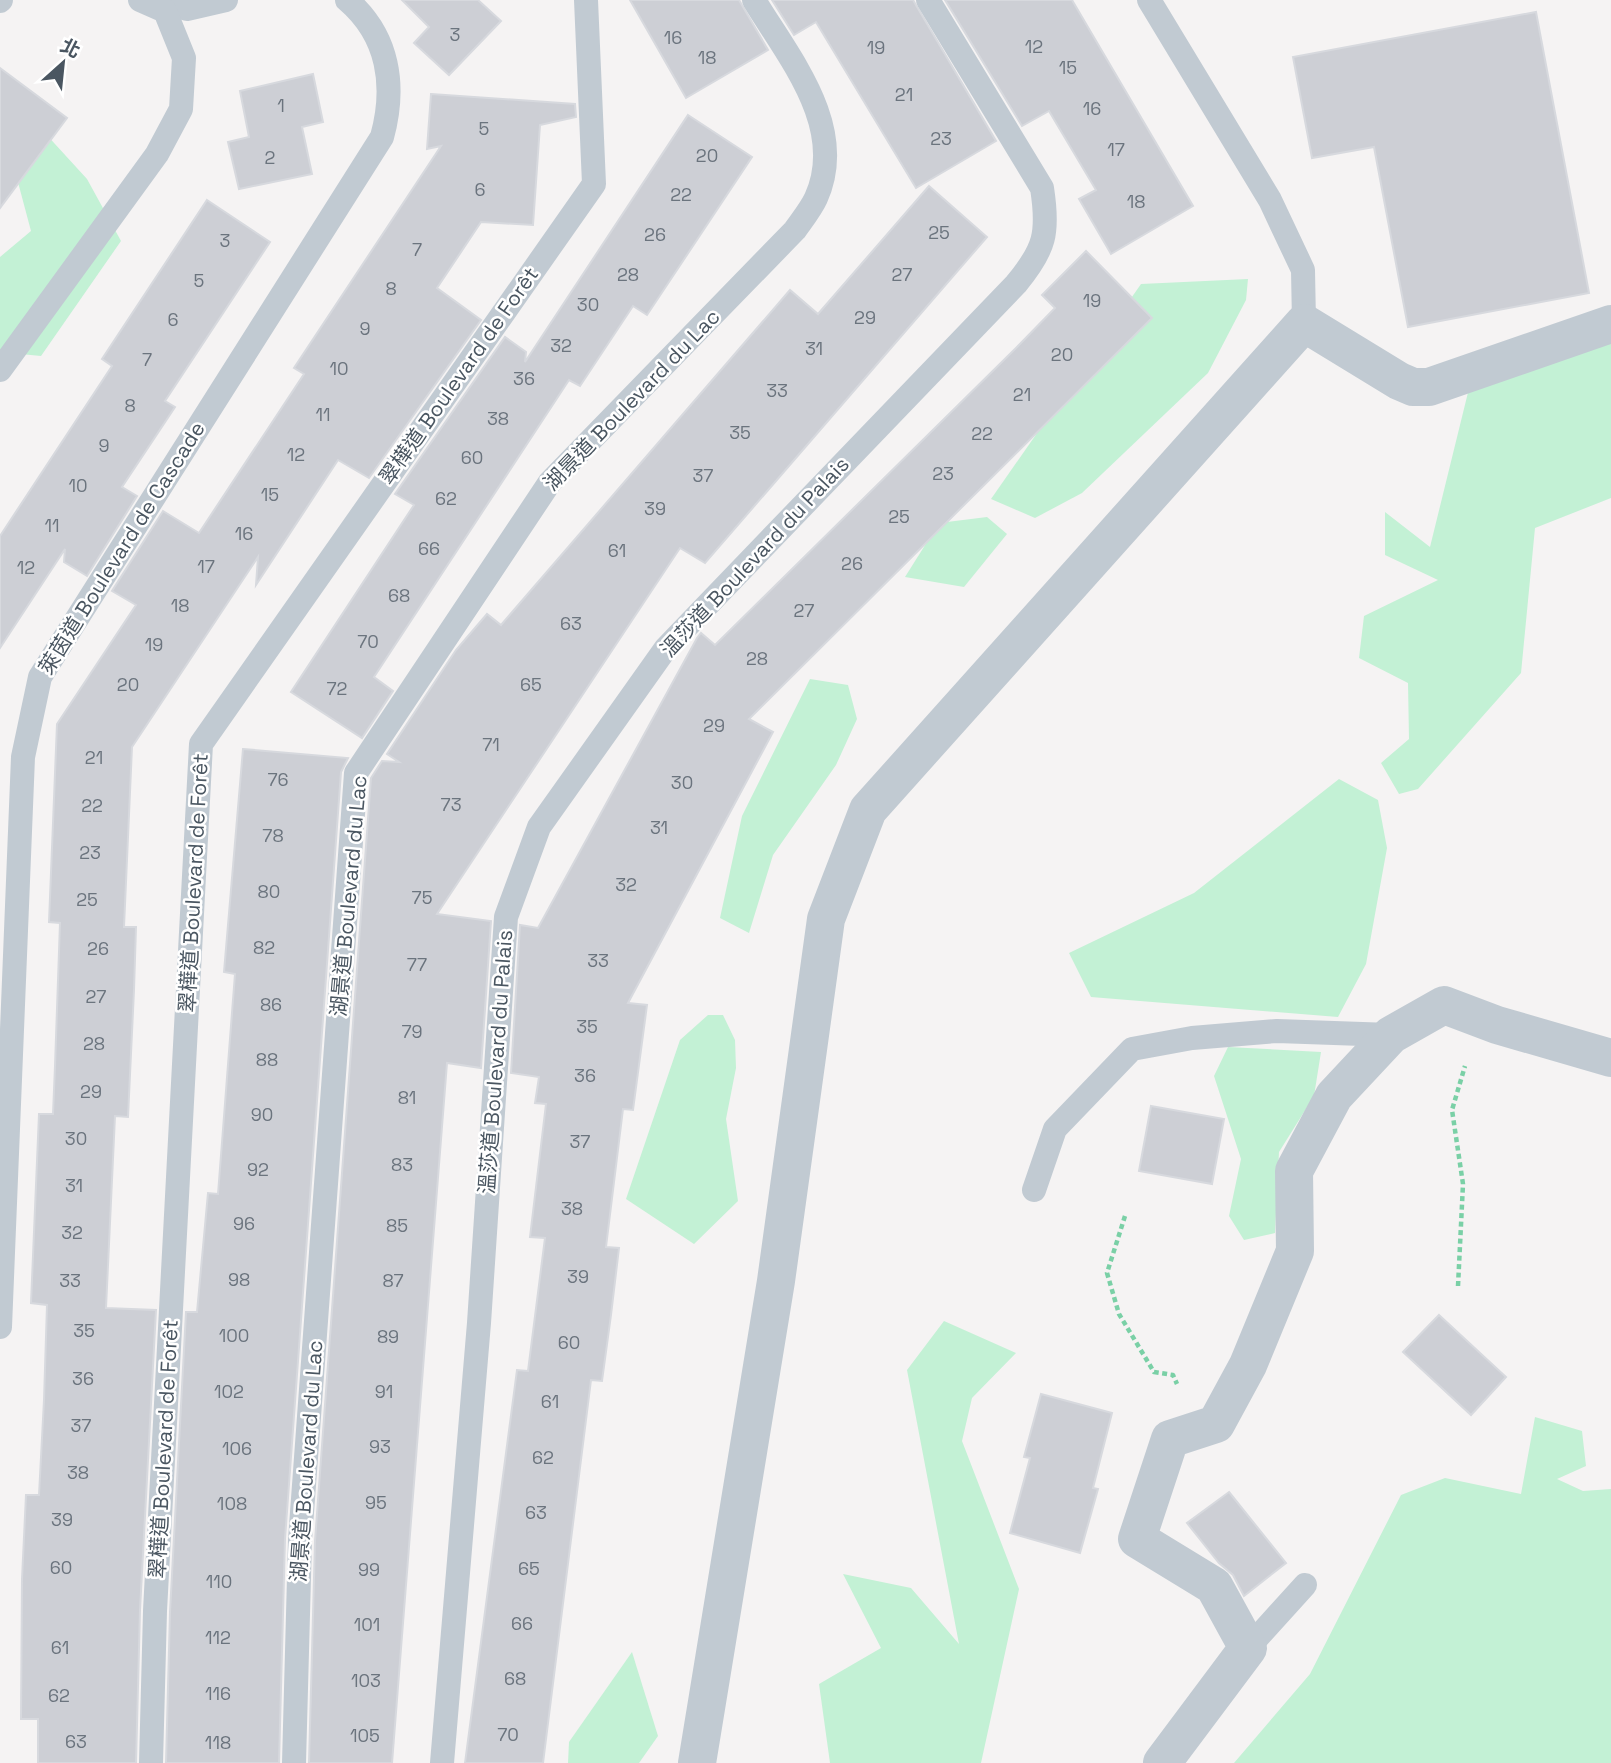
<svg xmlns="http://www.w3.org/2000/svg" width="1611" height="1763" font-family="'Space Grotesk','Noto Sans TC',sans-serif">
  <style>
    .green { fill: #c3f1d5 }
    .building { fill: #cdcfd5; stroke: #d7d9de; stroke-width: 2 }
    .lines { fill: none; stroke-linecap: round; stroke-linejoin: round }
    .path { stroke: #7ad0a6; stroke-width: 4.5; stroke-dasharray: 5 3.5; stroke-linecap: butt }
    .service { stroke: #c1cad2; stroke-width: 24 }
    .minor { stroke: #c1cad2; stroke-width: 38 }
    .labels { text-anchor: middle; stroke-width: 5; stroke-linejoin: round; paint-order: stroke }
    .number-label { font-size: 18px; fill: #6b747e }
    .street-label { font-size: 21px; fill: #4a5661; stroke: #fff }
  </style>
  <rect width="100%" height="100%" fill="#f5f3f3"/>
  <g class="green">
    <polygon points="44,132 87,179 121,241 41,356 0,352 0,257 31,231 15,171"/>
    <polygon points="1248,279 1246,300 1208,373 1082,493 1035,518 991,499 1141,284"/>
    <polygon points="1611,328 1611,498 1535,528 1521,673 1418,789 1399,794 1381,763 1409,739 1408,683 1359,658 1364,616 1438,580 1385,555 1385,512 1430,547 1475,364"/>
    <polygon points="987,517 1007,534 964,587 905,577 939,523"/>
    <polygon points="810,679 848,685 857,719 836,765 773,855 749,933 720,918 742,816"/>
    <polygon points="1339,779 1378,800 1387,848 1366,964 1338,1017 1091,997 1069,953 1194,893"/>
    <polygon points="708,1015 723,1015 735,1040 736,1068 726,1119 738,1201 694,1244 626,1199 680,1040"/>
    <polygon points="1228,1047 1321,1052 1314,1096 1279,1152 1275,1233 1244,1240 1229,1216 1241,1159 1214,1076"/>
    <polygon points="944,1321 1016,1353 972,1398 962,1441 1019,1589 981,1763 830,1763 819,1684 881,1648 843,1574 911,1588 959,1644 907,1370"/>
    <polygon points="1535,1417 1582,1431 1586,1466 1557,1479 1583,1491 1611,1489 1611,1763 1234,1763 1310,1674 1401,1495 1445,1478 1521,1494"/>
    <polygon points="632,1652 658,1736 639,1763 568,1763 569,1742"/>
  </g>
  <g class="building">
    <polygon points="402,0 478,0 501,21 449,75 414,43 429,27"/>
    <polygon points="630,0 739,0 768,50 686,98"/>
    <polygon points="772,0 913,0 996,141 916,188 816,22 794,35"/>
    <polygon points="945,0 1072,0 1193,206 1111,254 1079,199 1096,190 1049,111 1022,126"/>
    <polygon points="1536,12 1589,293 1408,327 1374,147 1312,158 1293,57"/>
    <polygon points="0,68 67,118 0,208"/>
    <polygon points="313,74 323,122 302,127 312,174 239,189 228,142 249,137 240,91"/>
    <polygon points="431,94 575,104 576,117 540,125 533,225 481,222 437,288 481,320 369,478 338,460 256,585 258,557 132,747 124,927 136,927 134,990 128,1117 115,1116 106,1308 156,1310 140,1610 136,1763 38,1763 38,1719 21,1719 22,1579 26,1495 39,1495 44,1400 47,1305 31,1303 39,1114 53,1114 55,1066 60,923 49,922 57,724 136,605 112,591 163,511 199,533 304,374 294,368 441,146 427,149"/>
    <polygon points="688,115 752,157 647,315 633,306 580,386 569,380 374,677 393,691 362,738 291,692 414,505 395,494 505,337 526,352 525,362"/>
    <polygon points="929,186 987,237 705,563 680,548 437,914 491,921 481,1068 447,1063 392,1763 309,1763 315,1541 371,778 382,761 399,762 387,754 456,650 487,614 501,625 790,290 818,314"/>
    <polygon points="207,200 270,242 165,401 175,407 122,487 137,496 87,576 64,562 65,549 0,648 0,536 112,366 102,359"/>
    <polygon points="1086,251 1152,318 749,719 773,732 628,1003 647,1005 633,1110 623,1109 606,1247 619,1248 611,1315 602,1381 591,1380 543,1763 465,1763 517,1370 528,1371 545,1238 530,1237 546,1104 535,1103 539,1077 511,1073 520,925 538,928 697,638 701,633 715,645 1016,348 1055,308 1042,295"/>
    <polygon points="243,749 348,758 341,772 285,1539 279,1763 166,1763 170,1612 186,1312 197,1312 208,1193 218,1194 235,974 224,972"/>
    <polygon points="1151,1106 1224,1119 1212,1184 1139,1171"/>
    <polygon points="1439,1315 1506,1377 1471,1415 1403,1352"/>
    <polygon points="1041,1394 1112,1413 1093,1488 1098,1489 1080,1553 1010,1533 1030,1458 1024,1457"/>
    <polygon points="1229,1492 1286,1563 1244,1596 1233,1575 1219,1563 1187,1523"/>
  </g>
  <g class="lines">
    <g class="path">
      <polyline points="1125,1216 1107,1273 1119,1314 1154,1372 1173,1375 1177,1384"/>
      <polyline points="1458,1286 1463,1184 1452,1110 1465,1066"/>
    </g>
    <g class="service">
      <polyline points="154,0 187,9 226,0"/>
      <polyline points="1149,0 1270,200 1303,270 1304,323"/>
      <polyline points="0,1 1,0"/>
      <polyline points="0,370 157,154 181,109 184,58 165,11 140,0"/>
      <polyline points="1034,1190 1055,1129 1132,1049 1192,1038 1277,1031 1391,1035"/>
      <path d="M0,1327L23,757L40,677L382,137C396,86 389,36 347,0"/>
      <polyline points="1248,1648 1305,1585"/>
      <polyline points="151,1763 155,1611 201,744 594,184 586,0"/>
      <path d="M294,1763L300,1540L356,773L550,482L795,230C802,220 811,209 816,198C848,127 789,58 754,0"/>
      <path d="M442,1763L479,1323L506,917L539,827L666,648L1016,284C1045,249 1049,233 1042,188L928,0"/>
    </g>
    <g class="minor">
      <polyline points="697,1763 776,1281 826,919 868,810 1304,323 1399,381 1413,387 1429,387 1611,324"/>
      <polyline points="1162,1763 1248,1648 1214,1586 1137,1539 1170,1439 1216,1424 1248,1365 1295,1251 1294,1171 1334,1096 1391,1035 1444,1005 1497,1025 1611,1058"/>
    </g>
  </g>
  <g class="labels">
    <g class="number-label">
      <text x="455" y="41">3</text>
      <text x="673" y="44">16</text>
      <text x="1034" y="53">12</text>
      <text x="876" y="54">19</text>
      <text x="707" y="64">18</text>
      <text x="1068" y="74">15</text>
      <text x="904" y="101">21</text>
      <text x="281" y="112">1</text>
      <text x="1092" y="115">16</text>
      <text x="484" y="135">5</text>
      <text x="941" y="145">23</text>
      <text x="1116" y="156">17</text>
      <text x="707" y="162">20</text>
      <text x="270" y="164">2</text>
      <text x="480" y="196">6</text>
      <text x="681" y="201">22</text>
      <text x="1136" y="208">18</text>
      <text x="939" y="239">25</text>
      <text x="655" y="241">26</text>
      <text x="225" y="247">3</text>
      <text x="417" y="256">7</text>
      <text x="628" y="281">28</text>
      <text x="902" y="281">27</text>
      <text x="199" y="287">5</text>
      <text x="391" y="295">8</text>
      <text x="1092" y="307">19</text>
      <text x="588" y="311">30</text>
      <text x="865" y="324">29</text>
      <text x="173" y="326">6</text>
      <text x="365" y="335">9</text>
      <text x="561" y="352">32</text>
      <text x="814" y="355">31</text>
      <text x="1062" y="361">20</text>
      <text x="147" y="366">7</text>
      <text x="339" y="375">10</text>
      <text x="524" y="385">36</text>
      <text x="777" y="397">33</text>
      <text x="1022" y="401">21</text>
      <text x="130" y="412">8</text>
      <text x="323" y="421">11</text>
      <text x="498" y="425">38</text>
      <text x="740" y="439">35</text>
      <text x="982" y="440">22</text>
      <text x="104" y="452">9</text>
      <text x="296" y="461">12</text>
      <text x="472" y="464">60</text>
      <text x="943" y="480">23</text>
      <text x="703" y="482">37</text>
      <text x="78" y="492">10</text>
      <text x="270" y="501">15</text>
      <text x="446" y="505">62</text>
      <text x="655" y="515">39</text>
      <text x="899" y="523">25</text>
      <text x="52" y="532">11</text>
      <text x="244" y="540">16</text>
      <text x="429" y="555">66</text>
      <text x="617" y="557">61</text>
      <text x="852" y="570">26</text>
      <text x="206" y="573">17</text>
      <text x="26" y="574">12</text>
      <text x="399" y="602">68</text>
      <text x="180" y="612">18</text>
      <text x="804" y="617">27</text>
      <text x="571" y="630">63</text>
      <text x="368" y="648">70</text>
      <text x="154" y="651">19</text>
      <text x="757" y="665">28</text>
      <text x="128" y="691">20</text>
      <text x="531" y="691">65</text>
      <text x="337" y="695">72</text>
      <text x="714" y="732">29</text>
      <text x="491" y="751">71</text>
      <text x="94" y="764">21</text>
      <text x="278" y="786">76</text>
      <text x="682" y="789">30</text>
      <text x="451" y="811">73</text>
      <text x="92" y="812">22</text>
      <text x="659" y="834">31</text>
      <text x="273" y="842">78</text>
      <text x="90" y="859">23</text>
      <text x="626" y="891">32</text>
      <text x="269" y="898">80</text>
      <text x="422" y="904">75</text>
      <text x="87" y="906">25</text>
      <text x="264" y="954">82</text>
      <text x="98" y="955">26</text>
      <text x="598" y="967">33</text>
      <text x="417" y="971">77</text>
      <text x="96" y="1003">27</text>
      <text x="271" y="1011">86</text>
      <text x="587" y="1033">35</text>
      <text x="412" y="1038">79</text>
      <text x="94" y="1050">28</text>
      <text x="267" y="1066">88</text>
      <text x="585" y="1082">36</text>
      <text x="91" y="1098">29</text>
      <text x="407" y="1104">81</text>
      <text x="262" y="1121">90</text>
      <text x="76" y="1145">30</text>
      <text x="580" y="1148">37</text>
      <text x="402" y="1171">83</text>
      <text x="258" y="1176">92</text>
      <text x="74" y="1192">31</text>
      <text x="572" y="1215">38</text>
      <text x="244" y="1230">96</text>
      <text x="397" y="1232">85</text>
      <text x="72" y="1239">32</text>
      <text x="578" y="1283">39</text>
      <text x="239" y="1286">98</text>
      <text x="70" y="1287">33</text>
      <text x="393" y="1287">87</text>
      <text x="84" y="1337">35</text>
      <text x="234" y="1342">100</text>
      <text x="388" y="1343">89</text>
      <text x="569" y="1349">60</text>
      <text x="83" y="1385">36</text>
      <text x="229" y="1398">102</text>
      <text x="384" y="1398">91</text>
      <text x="550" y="1408">61</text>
      <text x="81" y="1432">37</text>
      <text x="380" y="1453">93</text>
      <text x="237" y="1455">106</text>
      <text x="543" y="1464">62</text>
      <text x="78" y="1479">38</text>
      <text x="376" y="1509">95</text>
      <text x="232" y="1510">108</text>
      <text x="536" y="1519">63</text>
      <text x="62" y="1526">39</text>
      <text x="61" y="1574">60</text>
      <text x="529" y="1575">65</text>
      <text x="369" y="1576">99</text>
      <text x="219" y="1588">110</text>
      <text x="522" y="1630">66</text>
      <text x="367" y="1631">101</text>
      <text x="218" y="1644">112</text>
      <text x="60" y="1654">61</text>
      <text x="515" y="1685">68</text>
      <text x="366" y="1687">103</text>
      <text x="218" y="1700">116</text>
      <text x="59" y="1702">62</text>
      <text x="508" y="1741">70</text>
      <text x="365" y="1742">105</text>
      <text x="76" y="1748">63</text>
      <text x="218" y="1749">118</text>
    </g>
    <g class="street-label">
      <text transform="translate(459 376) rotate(-55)" y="7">翠樺道 Boulevard de Forêt</text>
      <text transform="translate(632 400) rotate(-46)" y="7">湖景道 Boulevard du Lac</text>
      <text transform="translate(122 548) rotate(-58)" y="7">萊茵道 Boulevard de Cascade</text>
      <text transform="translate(755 557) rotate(-47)" y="7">溫莎道 Boulevard du Palais</text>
      <text transform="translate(194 883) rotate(-87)" y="7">翠樺道 Boulevard de Forêt</text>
      <text transform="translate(349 896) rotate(-85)" y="7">湖景道 Boulevard du Lac</text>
      <text transform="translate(496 1062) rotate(-86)" y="7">溫莎道 Boulevard du Palais</text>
      <text transform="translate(164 1449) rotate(-87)" y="7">翠樺道 Boulevard de Forêt</text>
      <text transform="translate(307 1461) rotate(-86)" y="7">湖景道 Boulevard du Lac</text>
    </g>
  </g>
  <g transform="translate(63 63) rotate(27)" stroke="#ffffff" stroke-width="5" paint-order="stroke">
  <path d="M0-5L12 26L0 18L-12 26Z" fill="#4a5661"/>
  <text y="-10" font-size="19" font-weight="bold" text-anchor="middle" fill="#4a5661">北</text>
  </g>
</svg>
